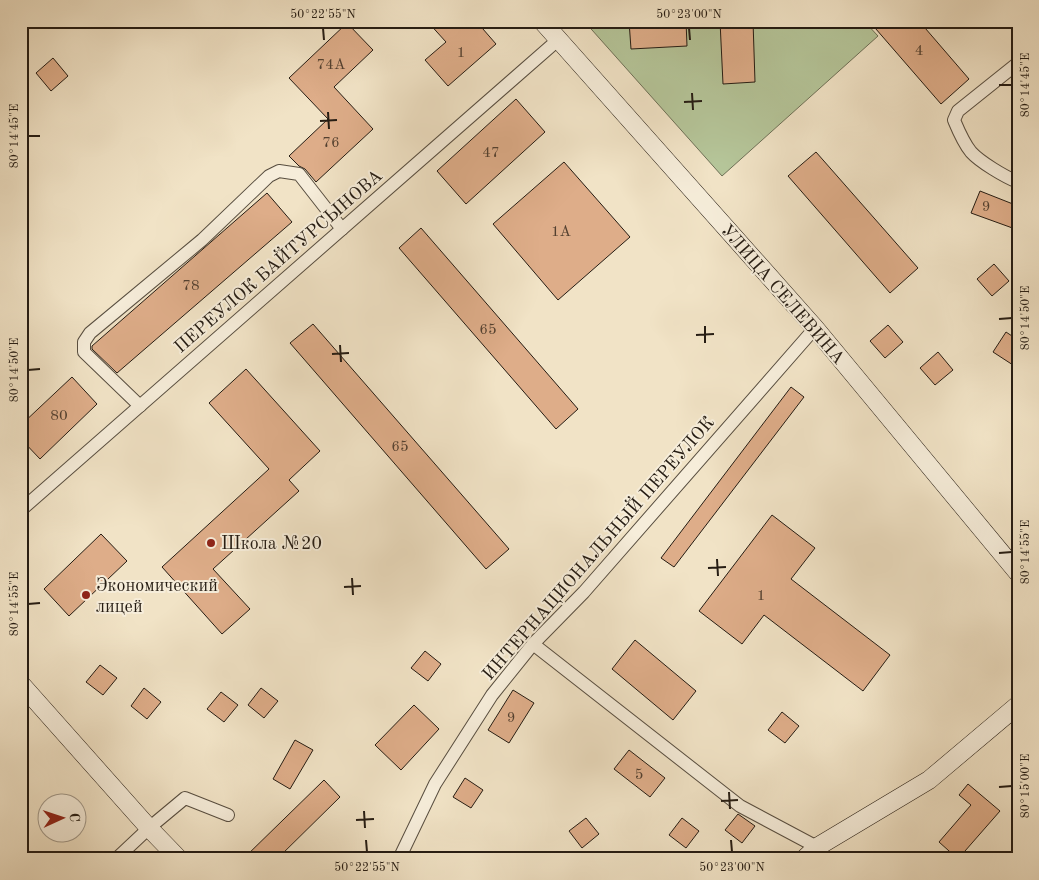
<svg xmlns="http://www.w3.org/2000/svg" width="1039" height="880" font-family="'Old Standard TT',serif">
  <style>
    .green { fill: #b5c599; stroke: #6d7056 }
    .building { fill: #dead89; stroke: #251c13 }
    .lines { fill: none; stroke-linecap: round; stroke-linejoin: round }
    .street-casing { stroke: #584e40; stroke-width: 14 }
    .secondary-casing { stroke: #251c13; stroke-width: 19 }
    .street { stroke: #f6edda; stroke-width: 12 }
    .secondary { stroke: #f6edda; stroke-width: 18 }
    .ticks { fill: none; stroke: #251c13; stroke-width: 2 }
    .poi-dot { fill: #8f2418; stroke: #f6edda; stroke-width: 2 }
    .labels { text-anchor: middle; stroke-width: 4; stroke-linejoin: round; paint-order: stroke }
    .number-label { font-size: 15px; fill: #534030 }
    .street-label { font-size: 18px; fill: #251c13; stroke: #f6edda }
    .poi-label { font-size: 18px; fill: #251c13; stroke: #f6edda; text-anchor: start }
    .neatline { fill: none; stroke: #251c13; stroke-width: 2 }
    .ticks-label { font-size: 12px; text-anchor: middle; fill: #251c13 }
  </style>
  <rect width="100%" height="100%" fill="#f1e3c6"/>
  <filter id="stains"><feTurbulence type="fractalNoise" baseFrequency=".004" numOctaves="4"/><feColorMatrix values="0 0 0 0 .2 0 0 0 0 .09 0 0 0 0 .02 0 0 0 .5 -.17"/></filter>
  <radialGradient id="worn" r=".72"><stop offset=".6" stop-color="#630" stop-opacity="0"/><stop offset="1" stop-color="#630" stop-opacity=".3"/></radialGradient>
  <polygon class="green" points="584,21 864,21 878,36 722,176"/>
  <g class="building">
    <polygon points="427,21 476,21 496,44 448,86 425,60 446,42"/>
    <polygon points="629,21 686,21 687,46 631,49"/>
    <polygon points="720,21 753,21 755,82 723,84"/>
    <polygon points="869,21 919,21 969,79 941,104"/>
    <polygon points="347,23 373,50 334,87 373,129 316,182 305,169 299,166 289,156 328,119 289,78"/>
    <polygon points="53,58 68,76 51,91 36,73"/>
    <polygon points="516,99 545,132 466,204 437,171"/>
    <polygon points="816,152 918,268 890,293 788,176"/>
    <polygon points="564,162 630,237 558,300 493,224"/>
    <polygon points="980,191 1018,206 1018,230 971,213"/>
    <polygon points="267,193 292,222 117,373 92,349 92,346"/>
    <polygon points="421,228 578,409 556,429 399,248"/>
    <polygon points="994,264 1009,281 992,296 977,279"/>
    <polygon points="313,324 509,549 486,569 290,343"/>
    <polygon points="888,325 903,342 885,358 870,341"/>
    <polygon points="1006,332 1018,340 1018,358 1013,365 993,352"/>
    <polygon points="938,352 953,370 935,385 920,368"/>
    <polygon points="246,369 320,451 289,480 299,491 213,569 250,609 222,634 162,567 269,469 209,403"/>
    <polygon points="72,377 97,404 40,459 21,439 21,425"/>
    <polygon points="791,387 804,397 674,567 661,558"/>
    <polygon points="772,515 815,548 791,579 890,655 863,691 764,615 742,644 699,611"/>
    <polygon points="101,534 127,561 69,616 44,589"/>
    <polygon points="635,640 696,691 673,720 612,669"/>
    <polygon points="425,651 441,664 428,681 411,668"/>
    <polygon points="100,665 117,678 103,695 86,682"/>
    <polygon points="144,688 161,702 147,719 131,706"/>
    <polygon points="261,688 278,701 264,718 248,705"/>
    <polygon points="513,690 534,703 509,743 488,730"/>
    <polygon points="221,692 238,705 224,722 207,709"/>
    <polygon points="414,705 439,729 401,770 375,745"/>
    <polygon points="782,712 799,726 785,743 768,730"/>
    <polygon points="295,740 313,750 290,789 273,779"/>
    <polygon points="629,750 665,778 650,797 614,769"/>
    <polygon points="465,778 483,790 471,808 453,797"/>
    <polygon points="324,780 340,797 277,859 243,859"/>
    <polygon points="968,784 1000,811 958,859 939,842 971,805 959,795"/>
    <polygon points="738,814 755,826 742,843 725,830"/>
    <polygon points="586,818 599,834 582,848 569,831"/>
    <polygon points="682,818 699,831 686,848 669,835"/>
  </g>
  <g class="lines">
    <g class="street-casing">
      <g id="street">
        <path d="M1018,63L958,111L954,120C959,132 963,142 971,152C980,162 1005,177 1018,182"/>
        <polyline points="140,406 84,352 84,342 90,333 202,240 269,176 279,171 299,174 342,229"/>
        <polyline points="21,510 559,39"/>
        <polyline points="533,644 740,806 817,847"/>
        <polyline points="116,859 149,828 185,798 228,815"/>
        <polyline points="399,859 435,784 492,695 533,644 584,592 815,328"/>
      </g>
    </g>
    <g class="secondary-casing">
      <g id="secondary">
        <polyline points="542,21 815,328 1018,573"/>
        <polyline points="21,684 149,828 179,859"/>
        <polyline points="804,859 817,847 929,780 1018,705"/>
      </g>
    </g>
    <use href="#street" class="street"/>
    <use href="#secondary" class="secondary"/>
  </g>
  <path class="ticks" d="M323,28L324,40M689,28L690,40M999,85H1012M692,93L693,110M684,102L702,101M328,112L329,129M320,121L337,120M28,136H40M999,319L1012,318M705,326V343M696,335L714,334M340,345L341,362M332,354L349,353M28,370L40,369M999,553L1012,552M717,559L718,576M708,568L726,567M352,578L353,595M344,587L361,586M28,604L40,603M999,787L1012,786M729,792L730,809M721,801L738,800M364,811L365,828M356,820L374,819M366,840L367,852M731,840L732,852"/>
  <g class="poi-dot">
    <circle cx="211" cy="543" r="5"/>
    <circle cx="86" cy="595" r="5"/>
  </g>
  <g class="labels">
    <g class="number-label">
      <text x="919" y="55">4</text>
      <text x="461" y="57">1</text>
      <text x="331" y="69">74А</text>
      <text x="331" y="147">76</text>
      <text x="491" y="157">47</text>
      <text x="986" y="211">9</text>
      <text x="561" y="236">1А</text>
      <text x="191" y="290">78</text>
      <text x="488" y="334">65</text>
      <text x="59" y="420">80</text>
      <text x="400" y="451">65</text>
      <text x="761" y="600">1</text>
      <text x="511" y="722">9</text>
      <text x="639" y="779">5</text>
    </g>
    <g class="street-label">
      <text transform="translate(278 261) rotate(-41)" y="6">ПЕРЕУЛОК БАЙТУРСЫНОВА</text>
      <text transform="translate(783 294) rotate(49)" y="6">УЛИЦА СЕЛЕВИНА</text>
      <text transform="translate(598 548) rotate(-49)" y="6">ИНТЕРНАЦИОНАЛЬНЫЙ ПЕРЕУЛОК</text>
    </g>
    <g class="poi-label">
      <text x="221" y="549">Школа №20</text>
      <text x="96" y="591">Экономический<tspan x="96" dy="21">лицей</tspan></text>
    </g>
  </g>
  <rect width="1039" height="880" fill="none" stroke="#f1e3c6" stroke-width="55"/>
  <g transform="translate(62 818) rotate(87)"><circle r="24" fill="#f6edda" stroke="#a2998a"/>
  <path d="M0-4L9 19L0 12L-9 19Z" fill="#8f2418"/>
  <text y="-8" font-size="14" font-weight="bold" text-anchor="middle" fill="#251c13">С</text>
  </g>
  <rect x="28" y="28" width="984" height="824" class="neatline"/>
  <g class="ticks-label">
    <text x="323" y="18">50°22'55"N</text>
    <text x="689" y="18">50°23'00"N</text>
    <text transform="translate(1025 85) rotate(-90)" y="4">80°14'45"E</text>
    <text transform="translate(14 136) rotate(-90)" y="4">80°14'45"E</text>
    <text transform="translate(1025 318) rotate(-90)" y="4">80°14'50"E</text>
    <text transform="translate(14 370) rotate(-90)" y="4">80°14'50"E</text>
    <text transform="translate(1025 552) rotate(-90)" y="4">80°14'55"E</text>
    <text transform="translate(14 604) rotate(-90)" y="4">80°14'55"E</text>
    <text transform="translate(1025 786) rotate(-90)" y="4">80°15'00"E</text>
    <text x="367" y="871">50°22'55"N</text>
    <text x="732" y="871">50°23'00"N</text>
  </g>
  <rect width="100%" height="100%" filter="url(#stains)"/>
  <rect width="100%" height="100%" fill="url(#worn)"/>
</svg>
